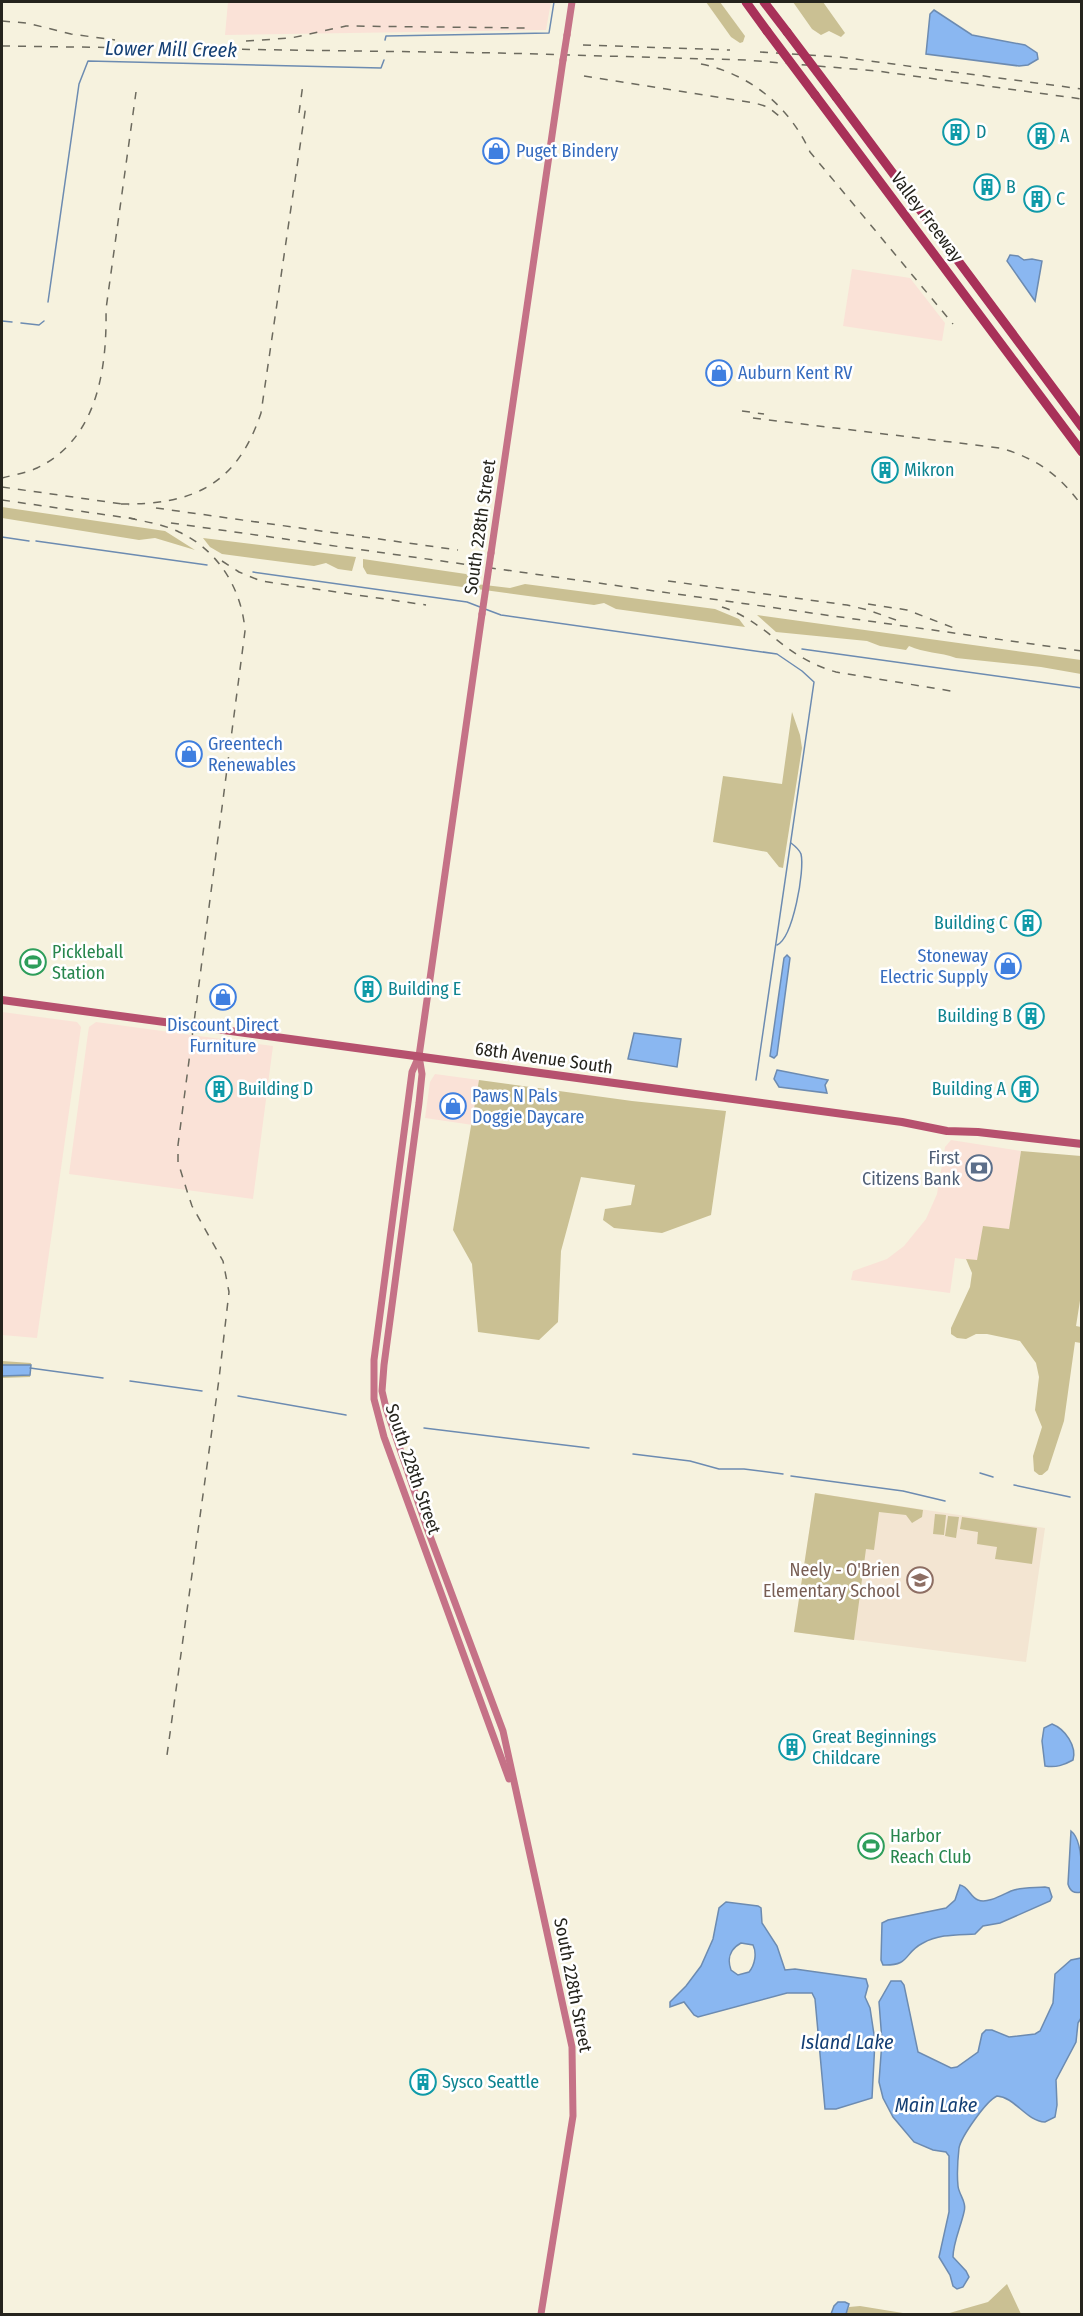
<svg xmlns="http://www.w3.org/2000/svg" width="1083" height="2316" font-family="'Fira Sans Condensed',sans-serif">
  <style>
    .commercial { fill: #fae2d7 }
    .education { fill: #f3e5d2 }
    .green { fill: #cac093 }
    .water { fill: #8ab7f1; stroke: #6c8bb1; stroke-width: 1.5; fill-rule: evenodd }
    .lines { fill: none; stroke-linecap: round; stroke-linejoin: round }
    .stream { stroke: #6c8bb1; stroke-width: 1.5 }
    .secondary { stroke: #c57287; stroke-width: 7 }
    .primary { stroke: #b6516e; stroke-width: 8 }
    .motorway { stroke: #a83159; stroke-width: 9 }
    .rail { stroke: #6c6a5e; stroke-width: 1.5; stroke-dasharray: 8 8; stroke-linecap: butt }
    .secondary-bridge { stroke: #c57287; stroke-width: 7 }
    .motorway-bridge { stroke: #a83159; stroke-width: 9 }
    .labels { text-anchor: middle; stroke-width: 5; stroke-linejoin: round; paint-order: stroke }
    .culture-label { font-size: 18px; fill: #0d838f; stroke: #fff; text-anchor: start }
    .shop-label { font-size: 18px; fill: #366cbe; stroke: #fff; text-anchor: start }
    .street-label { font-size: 18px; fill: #25241d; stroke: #fff }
    .leisure-label { font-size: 18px; fill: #27864d; stroke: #fff; text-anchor: start }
    .service-label { font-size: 18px; fill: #4e5e75; stroke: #fff; text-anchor: end }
    .education-label { font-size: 18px; fill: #785e54; stroke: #fff; text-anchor: end }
    .water-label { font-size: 20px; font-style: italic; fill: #143f74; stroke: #fff }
  </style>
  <rect width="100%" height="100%" fill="#f6f2de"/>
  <g class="commercial">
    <polygon points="228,2 551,2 546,30 225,35"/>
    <polygon points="852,269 910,278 945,323 942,341 843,326"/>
    <polygon points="2,1012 77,1022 81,1027 37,1338 2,1335"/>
    <polygon points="96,1022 273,1046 253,1199 69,1174 88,1033 89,1027"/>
    <polygon points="435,1074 479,1080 473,1125 425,1118 430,1082"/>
    <polygon points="951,1140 1021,1151 1009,1230 977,1261 955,1258 950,1293 851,1280 853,1271 887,1259 904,1246 926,1219 937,1194 945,1147"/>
  </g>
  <polygon class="education" points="815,1493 1045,1528 1026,1662 794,1632"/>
  <g class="green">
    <polygon points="706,2 720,2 745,36 743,42 740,43 731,37"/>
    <polygon points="793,2 823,2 845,33 841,37 829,31 821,35 812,29"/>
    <polygon points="2,507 165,531 195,550 155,538 139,540 2,518"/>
    <polygon points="203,538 356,557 352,571 338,569 326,563 314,566 222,554 210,547"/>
    <polygon points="363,559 466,574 476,584 510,588 525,584 715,609 739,619 745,627 616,609 604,603 594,605 367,574 363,567"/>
    <path d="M757,615L1081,660V674L1041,667L956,658C940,652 924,653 909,646L906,650L880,646L867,641L776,632Z"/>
    <polygon points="792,712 800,735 802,748 783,868 779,867 767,852 713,842 723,776 782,784"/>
    <polygon points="479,1080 632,1101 726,1111 711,1215 662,1233 614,1228 603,1220 605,1209 631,1205 635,1185 581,1177 561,1251 558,1322 539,1340 478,1332 472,1264 453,1230"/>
    <polygon points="1021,1151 1081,1156 1082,1288 1076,1326 1081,1327 1081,1343 1075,1342 1064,1421 1048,1470 1042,1475 1039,1475 1034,1471 1033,1456 1042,1427 1035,1410 1039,1377 1036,1363 1020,1341 987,1334 976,1334 966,1339 957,1338 951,1334 951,1328 970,1287 972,1273 966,1259 977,1260 983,1226 1009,1229"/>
    <polygon points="2,1361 31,1363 30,1377 2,1378"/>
    <polygon points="815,1493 923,1510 922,1517 912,1523 906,1515 879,1512 874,1550 866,1549 854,1640 794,1632"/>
    <polygon points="935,1514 946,1515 944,1535 933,1534"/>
    <polygon points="948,1516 959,1517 956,1538 945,1536"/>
    <polygon points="962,1517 1037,1528 1032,1564 995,1559 997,1547 977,1544 978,1532 960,1529"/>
    <polygon points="1007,2284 1021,2314 946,2314 988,2302"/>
    <polygon points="860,2306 909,2314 846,2314 849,2307"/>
  </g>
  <g class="water">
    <polygon points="934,10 972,35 1025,45 1037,53 1038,59 1028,65 1019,66 926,54 930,14"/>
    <polygon points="1010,255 1018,256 1024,260 1032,259 1042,261 1035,301 1007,261"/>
    <polygon points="787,955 790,958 777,1055 774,1058 770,1056 784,958"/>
    <polygon points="634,1033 681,1039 677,1067 628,1059"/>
    <polygon points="777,1070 828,1080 825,1085 827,1093 779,1087 774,1079"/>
    <polygon points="2,1365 31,1365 30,1375 2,1376"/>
    <path d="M1052,1724C1065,1729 1077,1746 1073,1760C1064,1765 1056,1768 1045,1766L1042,1741L1044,1728Z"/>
    <path d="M1071,1831C1083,1840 1082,1875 1081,1892C1074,1894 1070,1891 1068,1884Z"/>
    <path d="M960,1885C969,1887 970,1897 978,1900C987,1904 1002,1895 1011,1891C1021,1887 1034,1888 1045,1887L1049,1888L1052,1897L1050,1901L1000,1923L983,1926L975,1934C957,1935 939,1934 923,1943C903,1953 911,1966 883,1965L881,1960L882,1923L888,1920L946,1908L955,1900Z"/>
    <path d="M726,1902L758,1906L761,1908L762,1923L777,1946L785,1970L795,1969L866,1979L868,1986L865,1997L870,2008L875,2041L872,2098L836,2109H825L815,1999L812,1993H787L698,2017L694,2015L684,2002L670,2007V2002L686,1986L701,1966L713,1939L719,1908ZM741,1943L753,1945C757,1953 755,1965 749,1972L738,1975L731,1970C727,1959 730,1949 741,1943Z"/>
    <path d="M1081,1958V2018L1078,2023L1076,2042L1056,2080L1057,2105L1055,2117L1045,2122C1026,2121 1015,2097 997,2096C986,2101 961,2137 959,2148C958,2157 957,2176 958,2186C959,2195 967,2202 964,2212C961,2226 953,2243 953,2257L966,2271L969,2277L963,2287L957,2289L953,2286L950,2275L939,2257L949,2212V2156L946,2152L933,2150L914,2142L893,2117L883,2098L879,2082L882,2041L879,2002L891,1981H901L904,1985L918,2052L951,2068L957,2067L978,2052L982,2034L986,2030H992L1009,2037L1035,2034L1040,2031L1053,2003L1055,1974L1071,1960Z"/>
    <polygon points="838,2302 845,2302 849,2304 846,2314 831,2314 834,2306"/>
  </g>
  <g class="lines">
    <g class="stream">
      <polyline points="385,40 386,36 549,33 554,2"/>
      <polyline points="48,302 79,84 88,61 381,68 384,60"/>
      <polyline points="2,321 12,322"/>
      <polyline points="21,323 39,325 44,321"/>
      <polyline points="2,537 29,541"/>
      <polyline points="36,541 207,565"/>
      <polyline points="253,572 467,602 480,607"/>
      <polyline points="485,609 501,615 777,654 802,671 814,682 756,1080"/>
      <polyline points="802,649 1082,688"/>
      <path d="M777,945C793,938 805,870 801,854C799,849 795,846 791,843"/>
      <polyline points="30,1368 103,1378"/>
      <polyline points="130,1381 202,1391"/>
      <polyline points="238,1396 346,1415"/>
      <polyline points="424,1428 589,1448"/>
      <polyline points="633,1454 690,1461 719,1469 744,1469 783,1474"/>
      <polyline points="980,1473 993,1477"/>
      <polyline points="791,1476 903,1491 945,1501"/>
      <polyline points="1014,1485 1070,1497"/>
    </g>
    <g class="secondary">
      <polyline points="567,35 572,2"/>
      <polyline points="491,553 563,60"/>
      <polyline points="482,614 421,1042 419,1056 422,1074 419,1103 384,1365 382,1391 386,1408 427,1528 503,1731 572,2047 573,2116 541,2314"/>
      <polyline points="419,1056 412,1072 374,1360 374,1399 384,1437 509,1779"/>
    </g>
    <polyline class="primary" points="2,1000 902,1122 947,1131 978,1132 1082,1144"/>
    <g class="motorway">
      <polyline points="746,2 767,31"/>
      <polyline points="764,2 787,32"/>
      <polyline points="815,95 1082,452"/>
      <polyline points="836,97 1082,427"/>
    </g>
    <g class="rail">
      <polyline points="2,21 27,23 71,34 115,40"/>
      <polyline points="246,41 291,38 346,26 527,28"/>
      <polyline points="583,45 730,50"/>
      <polyline points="2,46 500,53 746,60 877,71 1082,99"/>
      <polyline points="760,52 840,57 1082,89"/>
      <path d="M701,64C750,74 789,106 810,152L953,324"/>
      <polyline points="584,76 755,103 768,107 779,116"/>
      <polyline points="299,113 303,84"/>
      <polyline points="742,411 764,414"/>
      <path d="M753,418L1000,448C1036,458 1060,475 1082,506"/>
      <path d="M2,478C13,475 26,473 37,468C98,439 107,368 106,309L136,92"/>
      <polyline points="2,487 129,505"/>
      <polyline points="2,500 135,519"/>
      <path d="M121,504C193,505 237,485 261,413L306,105"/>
      <polyline points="156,508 458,550"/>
      <path d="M129,518C146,522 163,524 179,532C218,550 242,589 245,631L178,1145V1162L187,1191L192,1206L223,1261L229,1292L219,1379L167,1755"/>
      <polyline points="171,523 1082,651"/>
      <polyline points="222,561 239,572 261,581 426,605"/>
      <polyline points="668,581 847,605 868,610 896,620"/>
      <polyline points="868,604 907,610 954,628"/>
      <path d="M722,607C747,615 765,631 786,647C801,658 818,667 836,672L957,692"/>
    </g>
    <g class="secondary-bridge">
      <polyline points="563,60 567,35"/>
      <polyline points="482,614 491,553"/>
    </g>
    <g class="motorway-bridge">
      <polyline points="767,31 815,95"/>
      <polyline points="787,32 836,97"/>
    </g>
  </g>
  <defs>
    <g id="building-ring" transform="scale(1.35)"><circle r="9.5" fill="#fff" stroke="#0f9aa8" stroke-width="1.5"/><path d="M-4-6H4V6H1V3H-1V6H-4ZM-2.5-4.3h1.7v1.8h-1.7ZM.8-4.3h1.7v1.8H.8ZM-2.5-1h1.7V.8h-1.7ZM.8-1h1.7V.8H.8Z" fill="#0f9aa8"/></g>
    <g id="shop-ring" transform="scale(1.35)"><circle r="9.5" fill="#fff" stroke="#3f7fe0" stroke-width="1.5"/><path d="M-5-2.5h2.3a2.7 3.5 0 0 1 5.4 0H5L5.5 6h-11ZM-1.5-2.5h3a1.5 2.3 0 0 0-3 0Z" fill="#3f7fe0"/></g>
    <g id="stadium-ring" transform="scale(1.35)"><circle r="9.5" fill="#fff" stroke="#2e9e5b" stroke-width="1.5"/><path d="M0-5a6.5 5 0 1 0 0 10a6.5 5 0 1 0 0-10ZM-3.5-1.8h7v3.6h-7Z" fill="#2e9e5b"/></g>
    <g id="bank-ring" transform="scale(1.35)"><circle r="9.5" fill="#fff" stroke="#5c6f8a" stroke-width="1.5"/><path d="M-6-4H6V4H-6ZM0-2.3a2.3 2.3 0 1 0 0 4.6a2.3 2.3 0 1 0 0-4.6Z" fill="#5c6f8a"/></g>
    <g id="school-ring" transform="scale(1.35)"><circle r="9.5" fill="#fff" stroke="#8d6e63" stroke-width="1.5"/><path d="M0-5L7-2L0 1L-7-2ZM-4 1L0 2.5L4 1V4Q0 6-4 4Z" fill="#8d6e63"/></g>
  </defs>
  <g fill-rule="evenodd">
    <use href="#building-ring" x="956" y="132"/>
    <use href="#building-ring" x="1041" y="136"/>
    <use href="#shop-ring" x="496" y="151"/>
    <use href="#building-ring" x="987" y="187"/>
    <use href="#building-ring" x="1037" y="199"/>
    <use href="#shop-ring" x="719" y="373"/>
    <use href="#building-ring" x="885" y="470"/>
    <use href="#shop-ring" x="189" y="754"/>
    <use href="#building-ring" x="1028" y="923"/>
    <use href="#stadium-ring" x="33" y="962"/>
    <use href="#shop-ring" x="1008" y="966"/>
    <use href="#building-ring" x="368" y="989"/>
    <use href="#shop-ring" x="223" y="997"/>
    <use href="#building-ring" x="1031" y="1016"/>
    <use href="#building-ring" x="219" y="1089"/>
    <use href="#building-ring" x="1025" y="1089"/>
    <use href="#shop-ring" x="453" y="1106"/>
    <use href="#bank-ring" x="979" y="1168"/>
    <use href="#school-ring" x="920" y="1580"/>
    <use href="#building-ring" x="792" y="1747"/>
    <use href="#stadium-ring" x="871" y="1846"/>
    <use href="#building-ring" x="423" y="2082"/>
  </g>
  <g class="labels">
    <g class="culture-label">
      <text x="976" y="138">D</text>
      <text x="1060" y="142">A</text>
      <text x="1006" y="193">B</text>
      <text x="1056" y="205">C</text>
      <text x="904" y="476">Mikron</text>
      <text x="1008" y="929" text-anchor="end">Building C</text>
      <text x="388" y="995">Building E</text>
      <text x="1012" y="1022" text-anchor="end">Building B</text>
      <text x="238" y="1095">Building D</text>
      <text x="1006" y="1095" text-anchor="end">Building A</text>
      <text x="812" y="1743">Great Beginnings<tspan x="812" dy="21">Childcare</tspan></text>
      <text x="442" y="2088">Sysco Seattle</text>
    </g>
    <g class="shop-label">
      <text x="516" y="157">Puget Bindery</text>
      <text x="738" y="379">Auburn Kent RV</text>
      <text x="208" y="750">Greentech<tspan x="208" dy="21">Renewables</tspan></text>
      <text x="988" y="962" text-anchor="end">Stoneway<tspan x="988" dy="21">Electric Supply</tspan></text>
      <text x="223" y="1031" text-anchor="middle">Discount Direct<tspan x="223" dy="21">Furniture</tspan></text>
      <text x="472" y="1102">Paws N Pals<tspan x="472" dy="21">Doggie Daycare</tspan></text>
    </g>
    <g class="street-label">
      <text transform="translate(927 217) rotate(53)" y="6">Valley Freeway</text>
      <text transform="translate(480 527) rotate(-82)" y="6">South 228th Street</text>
      <text transform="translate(544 1058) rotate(8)" y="6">68th Avenue South</text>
      <text transform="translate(413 1469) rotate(71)" y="6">South 228th Street</text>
      <text transform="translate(573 1985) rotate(79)" y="6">South 228th Street</text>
    </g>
    <g class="leisure-label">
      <text x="52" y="958">Pickleball<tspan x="52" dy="21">Station</tspan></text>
      <text x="890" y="1842">Harbor<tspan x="890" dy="21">Reach Club</tspan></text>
    </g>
    <g class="service-label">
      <text x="960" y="1164">First<tspan x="960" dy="21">Citizens Bank</tspan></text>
    </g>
    <g class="education-label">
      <text x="900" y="1576">Neely - O'Brien<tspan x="900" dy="21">Elementary School</tspan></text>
    </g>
    <g class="water-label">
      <text transform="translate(171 49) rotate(1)" y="7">Lower Mill Creek</text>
      <text x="847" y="2049">Island Lake</text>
      <text x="936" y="2112">Main Lake</text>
    </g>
  </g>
  <rect width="1083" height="2316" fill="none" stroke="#25241d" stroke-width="6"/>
</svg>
